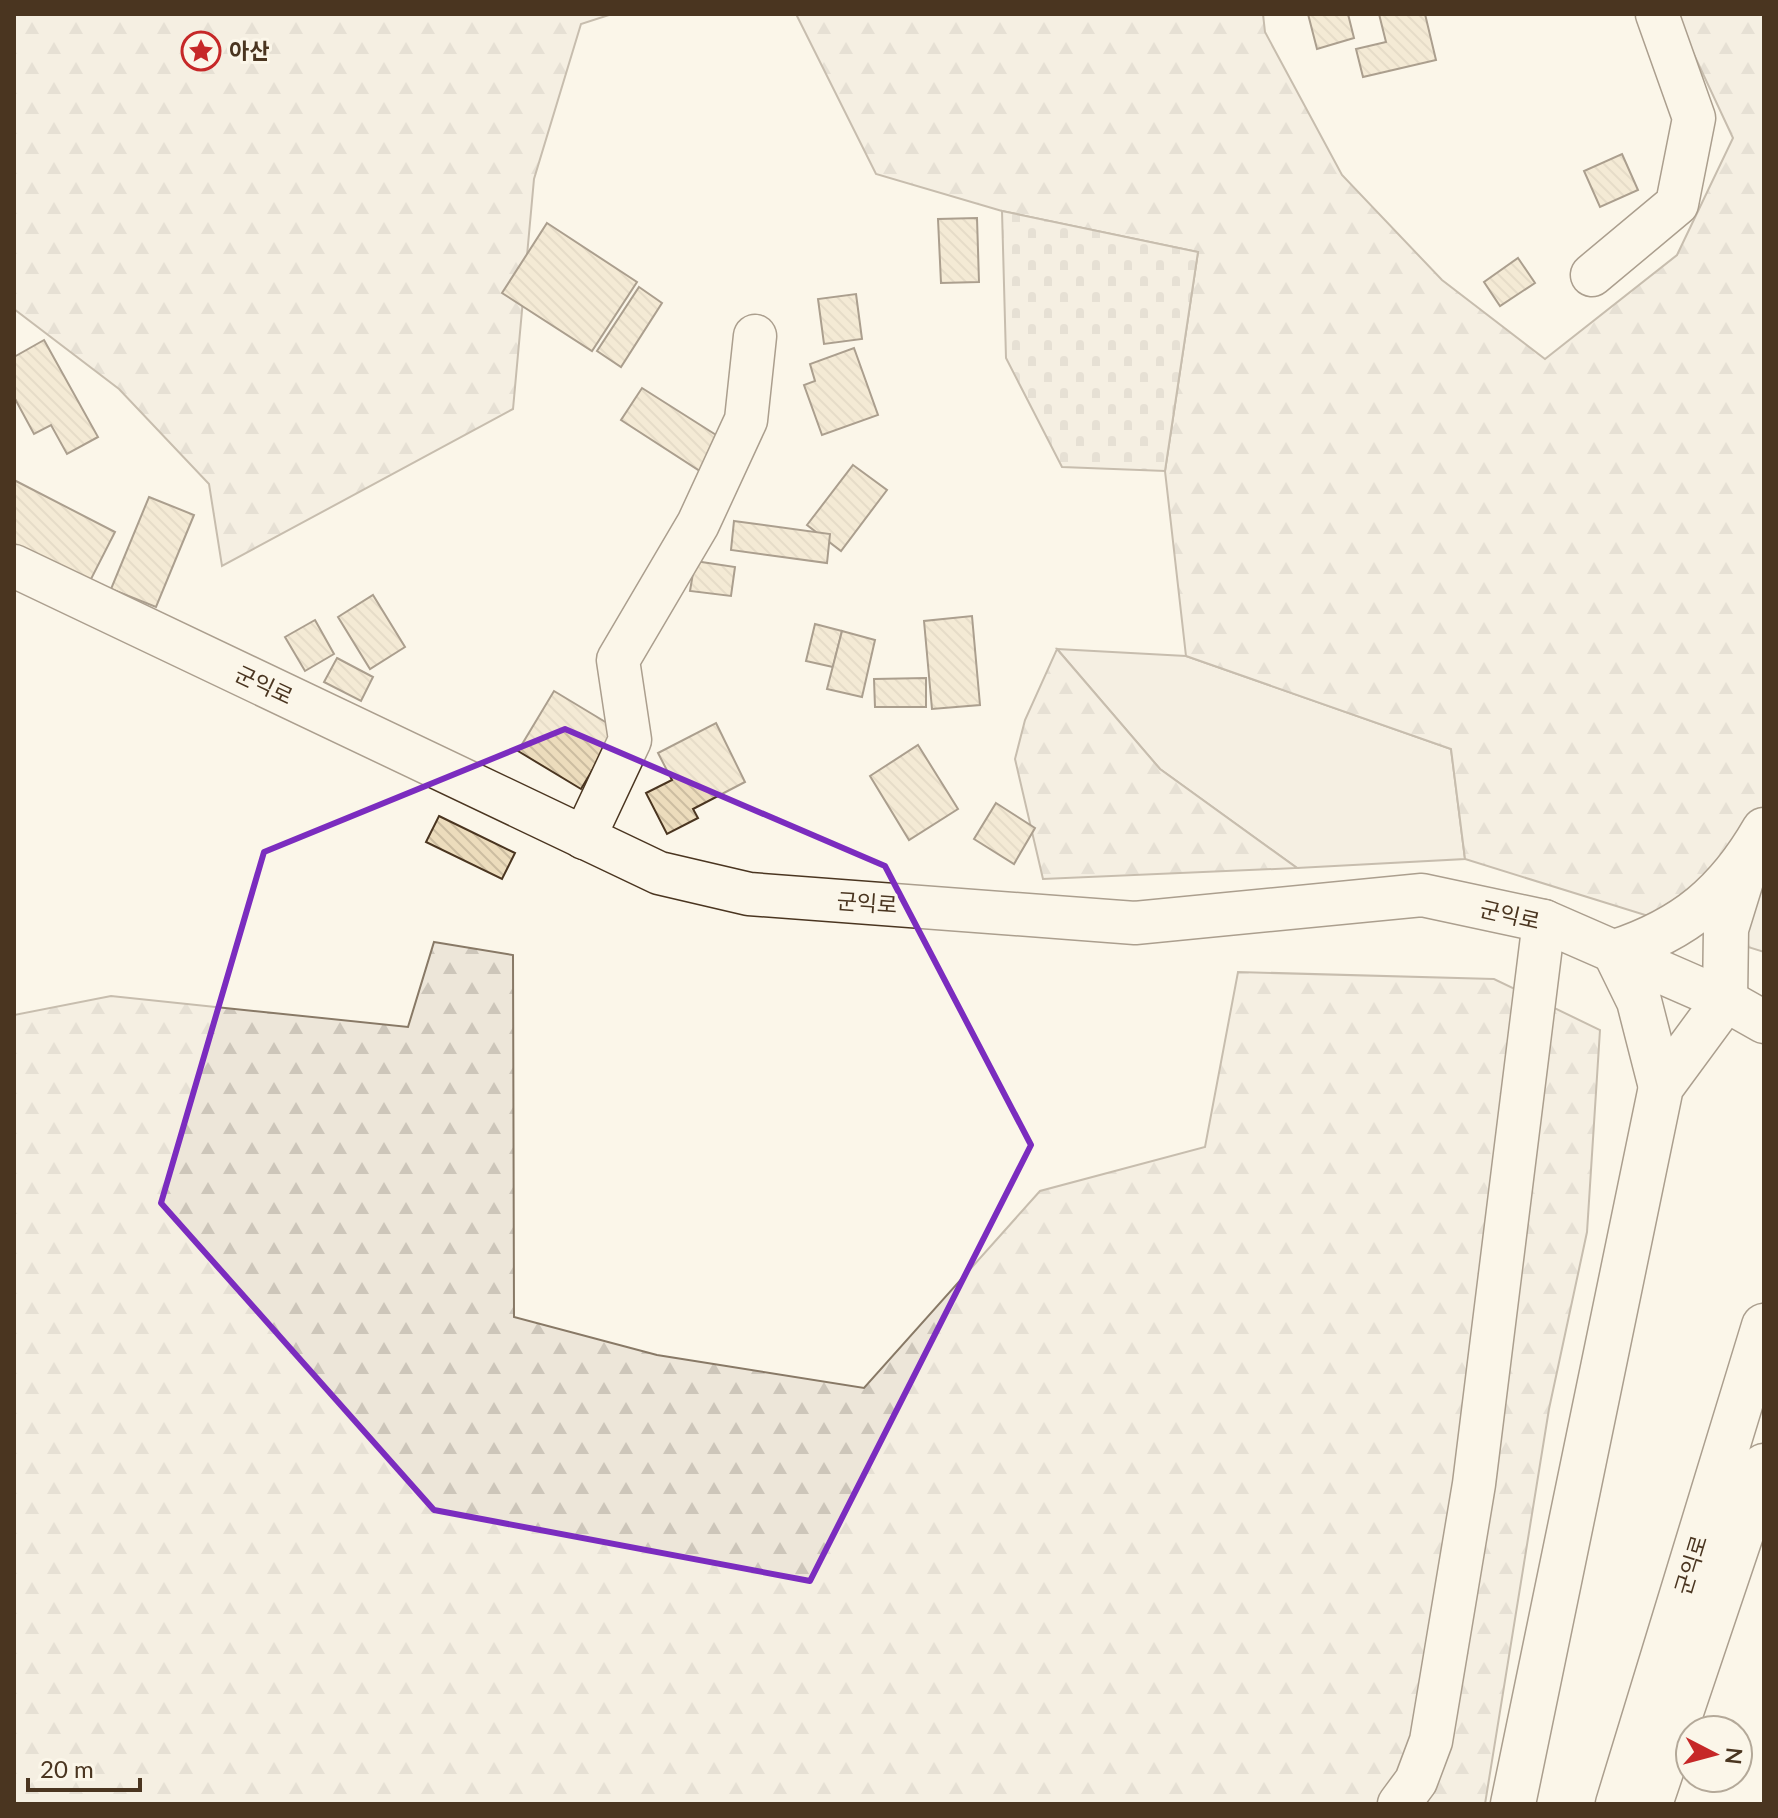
<svg xmlns="http://www.w3.org/2000/svg" width="1778" height="1818" font-family="Lato,'Noto Sans KR',sans-serif">
  <style>
    .grass { fill: #ede6d9; stroke: #887966; stroke-width: 2 }
    .forest { fill: url(#forest-firs); stroke: #887966; stroke-width: 2 }
    .cemetery { fill: url(#cemetery-stones); stroke: #887966; stroke-width: 2 }
    .building { fill: url(#building-back-hatch); stroke: #4a3520; stroke-width: 2 }
    .lines { fill: none; stroke-linecap: round; stroke-linejoin: round }
    .minor-casing { stroke: #4a3520; stroke-width: 45 }
    .highway-casing { stroke: #4a3520; stroke-width: 47 }
    .minor { stroke: #fbf6e9; stroke-width: 42 }
    .highway { stroke: #fbf6e9; stroke-width: 44 }
    .marked { fill: none; stroke: #7b2cbf; stroke-width: 6; stroke-linejoin: round }
    .labels { text-anchor: middle; stroke-width: 6; stroke-linejoin: round; paint-order: stroke }
    .poi-label { font-size: 22px; font-weight: bold; fill: #4a3520; stroke: #fbf6e9; text-anchor: start }
    .street-label { font-size: 22px; fill: #4a3520; stroke: #fbf6e9 }
  </style>
  <defs>
    <pattern id="forest-firs" width="22" height="20" patternUnits="userSpaceOnUse" patternTransform="scale(2)"><rect width="22" height="20" fill="#ede6d9"/><path d="M5 1l3.5 6h-7zM16 11l3.5 6h-7z" fill="#cdc6ba"/></pattern>
    <pattern id="cemetery-stones" width="16" height="16" patternUnits="userSpaceOnUse" patternTransform="scale(2)"><rect width="16" height="16" fill="#ede6d9"/><path d="M2 7V4a2 2 0 0 1 4 0v3zM10 15v-3a2 2 0 0 1 4 0v3z" fill="#cdc6ba"/></pattern>
    <pattern id="building-back-hatch" width="6" height="6" patternUnits="userSpaceOnUse" patternTransform="scale(2)"><rect width="6" height="6" fill="#ecdcbc"/><path d="M-1 5l2 2M0 0l6 6M5-1l2 2" fill="none" stroke="#ccbda1"/></pattern>
  </defs>
  <rect width="100%" height="100%" fill="#fbf6e9"/>
  <polygon class="grass" points="1057,649 1186,656 1451,749 1465,859 1297,868 1160,769"/>
  <g class="forest">
    <polygon points="14,14 612,14 581,24 534,179 513,409 222,566 209,484 119,389 14,309"/>
    <polygon points="796,14 1263,14 1265,32 1342,175 1442,280 1545,359 1677,255 1733,138 1675,14 1764,14 1764,952 1465,859 1451,749 1186,656 1165,471 1198,252 1002,211 876,174"/>
    <polygon points="1057,649 1160,769 1297,868 1043,879 1015,759 1025,720"/>
    <polygon points="434,942 513,955 514,1317 657,1355 864,1388 1040,1191 1205,1147 1238,972 1494,979 1600,1030 1587,1232 1549,1409 1485,1804 14,1804 14,1015 111,996 408,1027"/>
  </g>
  <polygon class="cemetery" points="1002,211 1198,252 1165,471 1062,467 1006,358"/>
  <g class="building">
    <polygon points="1308,14 1348,14 1354,38 1317,49"/>
    <polygon points="1379,14 1425,14 1436,60 1363,77 1356,49 1386,42"/>
    <polygon points="1622,154 1638,190 1600,207 1584,171"/>
    <polygon points="977,218 979,282 941,283 938,219"/>
    <polygon points="547,223 637,282 592,351 502,293"/>
    <polygon points="1518,258 1535,283 1500,306 1484,282"/>
    <polygon points="639,287 662,303 621,367 597,351"/>
    <polygon points="856,294 862,339 824,344 818,299"/>
    <polygon points="44,340 98,437 67,454 51,425 34,434 14,397 14,357"/>
    <polygon points="854,348 878,415 822,435 804,385 815,381 810,364"/>
    <polygon points="642,388 724,440 703,473 621,420"/>
    <polygon points="853,465 887,490 841,551 807,525"/>
    <polygon points="14,480 115,532 88,585 14,546"/>
    <polygon points="149,497 194,515 156,607 111,589"/>
    <polygon points="734,521 830,534 827,563 731,550"/>
    <polygon points="695,561 735,567 731,596 690,591"/>
    <polygon points="373,595 405,647 370,669 338,617"/>
    <polygon points="972,616 980,705 932,709 924,621"/>
    <polygon points="315,620 334,654 305,671 285,637"/>
    <polygon points="815,624 842,631 833,667 806,661"/>
    <polygon points="842,631 875,640 862,697 827,689"/>
    <polygon points="337,658 373,677 361,701 324,682"/>
    <polygon points="926,678 926,707 875,707 874,679"/>
    <polygon points="554,691 617,729 581,789 518,751"/>
    <polygon points="716,723 745,782 693,809 698,818 667,834 646,793 672,780 658,753"/>
    <polygon points="918,745 958,809 909,840 870,776"/>
    <polygon points="996,803 1035,828 1014,864 974,839"/>
    <polygon points="439,816 515,853 502,879 426,842"/>
  </g>
  <g class="lines">
    <g class="minor-casing">
      <g id="minor">
        <polyline points="1592,275 1677,204 1694,118 1657,14"/>
        <polyline points="14,566 659,873 749,894 1135,923 1422,895 1544,921 1725,1000 1764,1022"/>
        <polyline points="584,838 630,740 618,660 698,524 746,420 755,336"/>
        <polyline points="1399,1804 1416,1781 1431,1741 1474,1484 1544,921"/>
      </g>
    </g>
    <g class="highway-casing">
      <g id="highway">
        <path d="M1661,1087L1639,1001L1615,952C1685,929 1727,894 1764,830"/>
        <polyline points="1513,1804 1661,1087 1725,1000 1726,929 1748,858"/>
        <polyline points="1618,1804 1764,1326"/>
        <polyline points="1650,1804 1764,1466"/>
      </g>
    </g>
    <use href="#minor" class="minor"/>
    <use href="#highway" class="highway"/>
  </g>
  <path d="M0 0H1778V1818H0ZM565,729L885,866L1031,1145L810,1581L434,1510L161,1203L264,852Z" fill="#fbf6e9" fill-opacity=".55" fill-rule="evenodd"/>
  <path class="marked" d="M565,729L885,866L1031,1145L810,1581L434,1510L161,1203L264,852Z"/>
  <defs>
    <g id="sight-ring" transform="scale(2)"><circle r="9.5" fill="#fbf6e9" stroke="#c62828" stroke-width="1.5"/><path d="M0-6L1.8-2.2L6-1.7L2.9 1.2L3.7 5.4L0 3.3L-3.7 5.4L-2.9 1.2L-6-1.7L-1.8-2.2Z" fill="#c62828"/></g>
  </defs>
  <g fill-rule="evenodd">
    <use href="#sight-ring" x="201" y="51"/>
  </g>
  <g class="labels">
    <g class="poi-label">
      <text x="229" y="59">아산</text>
    </g>
    <g class="street-label">
      <text transform="translate(264 685) rotate(25)" y="8">군익로</text>
      <text transform="translate(867 903) rotate(4)" y="8">군익로</text>
      <text transform="translate(1510 915) rotate(13)" y="8">군익로</text>
      <text transform="translate(1691 1565) rotate(-73)" y="8">군익로</text>
    </g>
  </g>
  <rect width="1778" height="1818" fill="none" stroke="#4a3520" stroke-width="32"/>
  <g transform="translate(1714 1754) rotate(96)"><circle r="38" fill="#fbf6e9" stroke="#b4a999" stroke-width="2"/>
  <path d="M0-6L14 30L0 20L-14 30Z" fill="#c62828"/>
  <text y="-12" font-size="22" font-weight="bold" text-anchor="middle" fill="#4a3520">N</text>
  </g>
  <path d="M28 1778v12h112v-12" fill="none" stroke="#4a3520" stroke-width="4"/>
  <text x="40" y="1778" font-size="24" fill="#4a3520" stroke="#fbf6e9" stroke-width="6" paint-order="stroke">20 m</text>
</svg>
